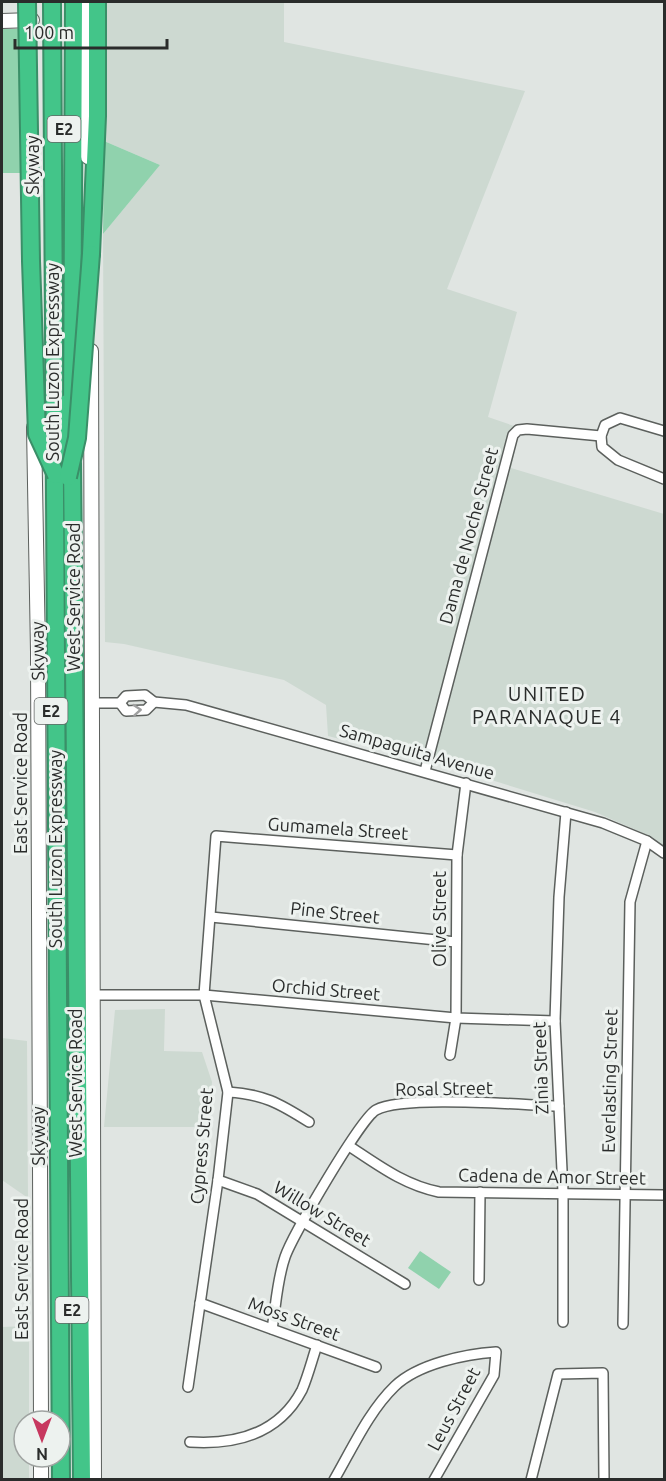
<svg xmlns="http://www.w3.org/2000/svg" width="666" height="1481" font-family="Ubuntu,sans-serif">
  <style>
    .built { fill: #cdd9d1 }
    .green { fill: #90d2ad }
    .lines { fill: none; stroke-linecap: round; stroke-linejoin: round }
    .street-casing { stroke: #5c605d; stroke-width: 12 }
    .secondary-casing { stroke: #5c605d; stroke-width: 16 }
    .highway-casing { stroke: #3a8f68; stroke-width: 20 }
    .street { stroke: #fff; stroke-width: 9 }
    .secondary { stroke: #fff; stroke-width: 14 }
    .highway { stroke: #43c589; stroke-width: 16 }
    .highway-bridge-casing { stroke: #3a8f68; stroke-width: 20; stroke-linecap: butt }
    .highway-bridge { stroke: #43c589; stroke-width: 16 }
    .oneway { stroke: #9fa0a0 }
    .labels { text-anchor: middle; stroke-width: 6; stroke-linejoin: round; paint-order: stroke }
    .shield { fill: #edf2ef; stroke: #646766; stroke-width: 1.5 }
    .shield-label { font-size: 16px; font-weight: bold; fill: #2a2c2b }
    .street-label { font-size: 18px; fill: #2a2c2b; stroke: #edf2ef }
    .neighbourhood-label { font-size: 20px; letter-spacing: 1.5px; fill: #2a2c2b; stroke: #edf2ef }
  </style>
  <rect width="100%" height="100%" fill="#e0e5e2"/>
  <g class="built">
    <polygon points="105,2 284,2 284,42 525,91 447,289 517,312 488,417 520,428 511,468 664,514 664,846 652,837 595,812 446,766 328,736 326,705 284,680 124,644 105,642 103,234 160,165 104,141"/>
    <polygon points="165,1009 164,1051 202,1052 212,1082 208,1127 104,1127 115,1010"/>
    <polygon points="2,1038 27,1041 28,1198 2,1180"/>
    <polygon points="29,1326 29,1421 24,1421 24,1457 29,1457 29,1479 2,1479 2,1327"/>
  </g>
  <g class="green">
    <rect x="2" y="29" width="22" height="144"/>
    <polygon points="104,141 160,165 103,234"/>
    <polygon points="420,1251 451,1272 439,1289 408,1268"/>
  </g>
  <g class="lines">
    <g class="street-casing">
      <g id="street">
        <polyline points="664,431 620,418 605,425 601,436 602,447 618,460 664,479"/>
        <polyline points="92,703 120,703"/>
        <polyline points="120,703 126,696 145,695 154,702 186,705 603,823 647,841 664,853"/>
        <polyline points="120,703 126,711 146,710 154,702"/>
        <polyline points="425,771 513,435 518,430 527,429 601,436"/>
        <polyline points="211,917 456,942"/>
        <polyline points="93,995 204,995 456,1018 555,1021"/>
        <polyline points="450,1055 456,1018 457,855 466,783"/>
        <path d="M228,1092C263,1094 279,1103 309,1122"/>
        <path d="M349,1146C378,1165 404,1185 439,1192L664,1195"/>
        <polyline points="218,1180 257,1194 405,1284"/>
        <polyline points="479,1280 480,1192"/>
        <polyline points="200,1303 376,1367"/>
        <polyline points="563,1322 563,1192 555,1021 559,897 566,812"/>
        <polyline points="623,1324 630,902 647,841"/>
        <path d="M272,1329C276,1305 277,1280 285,1257C292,1236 361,1118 376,1110C404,1095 521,1105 559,1106"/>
        <polyline points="188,1387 218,1180 228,1092 204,995 216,836 457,855"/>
        <path d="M190,1442C236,1445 279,1434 302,1390C308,1376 312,1360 317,1345"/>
        <path d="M334,1480C352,1449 369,1411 395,1386C418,1364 465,1354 496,1352L494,1375L434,1480"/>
        <polyline points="531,1480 558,1374 603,1373 604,1480"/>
      </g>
    </g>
    <g class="secondary-casing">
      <g id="secondary">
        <polyline points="87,2 88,157"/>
        <polyline points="2,21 32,20"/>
        <polyline points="91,351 94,1480"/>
        <polyline points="34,427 38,652 41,1421"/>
        <polyline points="41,1457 41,1480"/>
      </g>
    </g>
    <g class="highway-casing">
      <g id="highway">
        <polyline points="52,2 61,1480"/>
        <polyline points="91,254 97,116 97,2"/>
        <polyline points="67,403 67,465"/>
        <polyline points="72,414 74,2"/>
        <polyline points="72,463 82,1480"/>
      </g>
    </g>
    <use href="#street" class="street"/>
    <use href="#secondary" class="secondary"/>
    <use href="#highway" class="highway"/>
    <g class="highway-bridge-casing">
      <g id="highway-bridge">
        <polyline points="27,2 31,261 37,434 56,475"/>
        <polyline points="68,477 77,438 91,254"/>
      </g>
    </g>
    <use href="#highway-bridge" class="highway-bridge"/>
  </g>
  <defs><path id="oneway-chevron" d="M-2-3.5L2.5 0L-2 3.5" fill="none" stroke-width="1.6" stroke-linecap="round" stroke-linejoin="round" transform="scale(1.5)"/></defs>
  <use class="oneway" href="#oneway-chevron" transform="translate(137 710) rotate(-4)"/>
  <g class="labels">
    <g class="shield">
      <rect x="47.5" y="116" width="33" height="26" rx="4.5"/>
      <rect x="34.5" y="698" width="33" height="26" rx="4.5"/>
      <rect x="55.5" y="1297" width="33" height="26" rx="4.5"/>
    </g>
    <g class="shield-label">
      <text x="64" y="135">E2</text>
      <text x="51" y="717">E2</text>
      <text x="72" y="1316">E2</text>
    </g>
    <g class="street-label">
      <text transform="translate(33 165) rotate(-90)" y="6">Skyway</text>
      <text transform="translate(53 362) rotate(-90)" y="6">South Luzon Expressway</text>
      <text transform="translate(469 536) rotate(-75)" y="6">Dama de Noche Street</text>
      <text transform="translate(74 597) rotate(-90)" y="6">West Service Road</text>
      <text transform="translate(38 651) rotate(-91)" y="6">Skyway</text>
      <text transform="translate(417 752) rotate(16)" y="6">Sampaguita Avenue</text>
      <text transform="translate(21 783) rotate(-90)" y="6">East Service Road</text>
      <text transform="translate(338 829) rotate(4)" y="6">Gumamela Street</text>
      <text transform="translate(56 849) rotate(-90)" y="6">South Luzon Expressway</text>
      <text transform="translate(335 913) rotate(6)" y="6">Pine Street</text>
      <text transform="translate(440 919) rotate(-90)" y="6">Olive Street</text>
      <text transform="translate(326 990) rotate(5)" y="6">Orchid Street</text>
      <text transform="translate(541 1068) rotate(-92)" y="6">Zinia Street</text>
      <text transform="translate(610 1081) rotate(-89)" y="6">Everlasting Street</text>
      <text transform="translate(76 1083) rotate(-90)" y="6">West Service Road</text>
      <text transform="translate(444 1089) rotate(-1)" y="6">Rosal Street</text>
      <text transform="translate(39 1136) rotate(-90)" y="6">Skyway</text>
      <text transform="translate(202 1146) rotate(-85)" y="6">Cypress Street</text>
      <text transform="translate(552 1177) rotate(1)" y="6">Cadena de Amor Street</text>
      <text transform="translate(322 1214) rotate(31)" y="6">Willow Street</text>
      <text transform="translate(22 1269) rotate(-90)" y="6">East Service Road</text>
      <text transform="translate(294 1319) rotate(20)" y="6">Moss Street</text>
      <text transform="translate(454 1409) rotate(-62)" y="6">Leus Street</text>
    </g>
    <g class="neighbourhood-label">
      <text x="547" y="701">UNITED<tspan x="547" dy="23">PARANAQUE 4</tspan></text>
    </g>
  </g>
  <rect width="666" height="1481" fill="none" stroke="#2a2c2b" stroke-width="6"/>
  <g transform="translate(42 1439) rotate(180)"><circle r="28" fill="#edf2ef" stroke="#9fa3a1" stroke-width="1.5"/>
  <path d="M0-4.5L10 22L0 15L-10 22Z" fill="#c7385f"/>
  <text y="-9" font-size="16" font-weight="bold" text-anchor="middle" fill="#2a2c2b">N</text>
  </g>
  <path d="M15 39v9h152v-9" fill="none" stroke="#2a2c2b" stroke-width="3"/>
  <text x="24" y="39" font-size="18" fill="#2a2c2b" stroke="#edf2ef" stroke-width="4.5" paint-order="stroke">100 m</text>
</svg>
